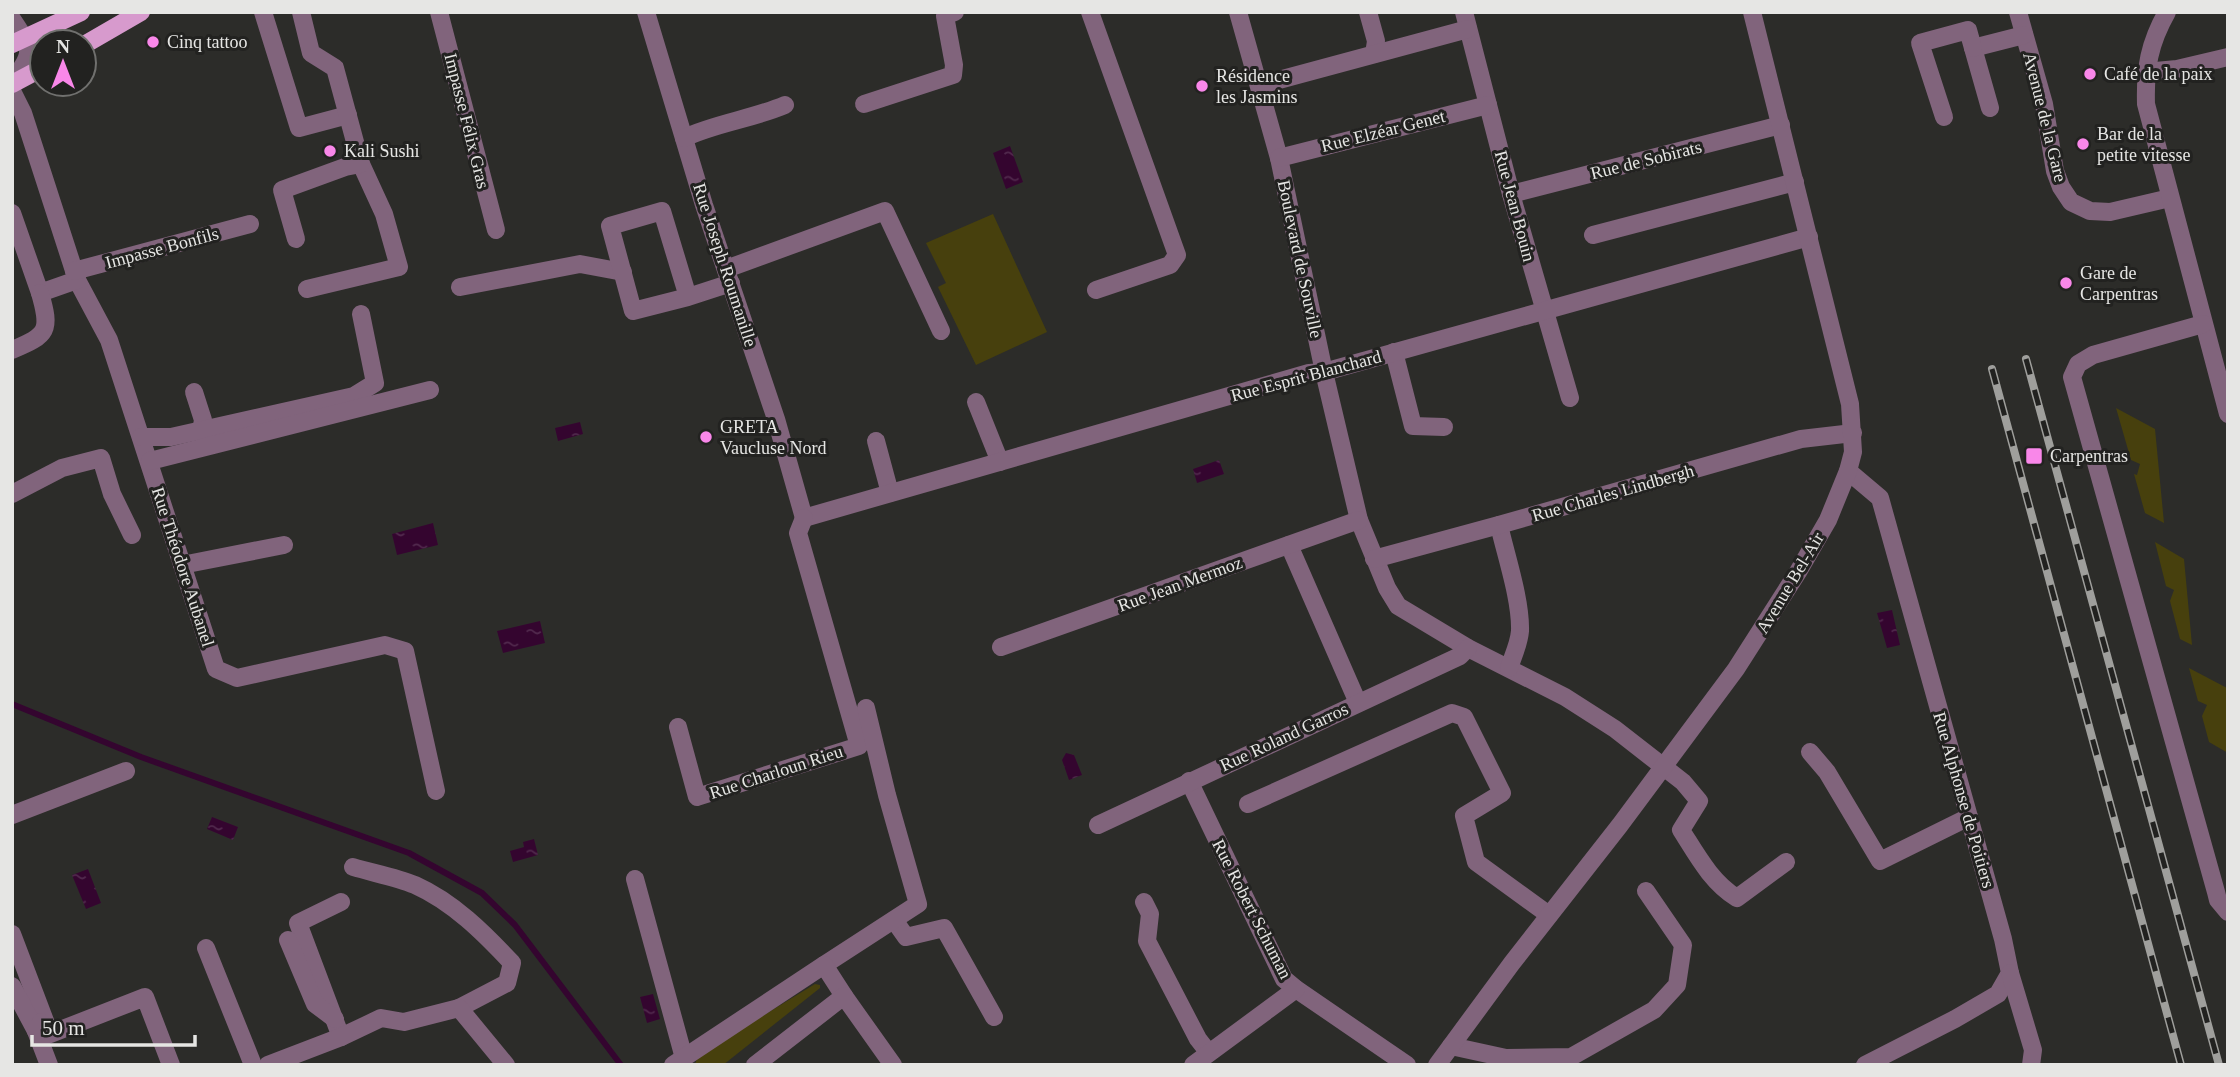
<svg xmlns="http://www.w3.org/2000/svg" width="2240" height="1077" font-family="Georgia,serif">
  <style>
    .grass { fill: #47400d }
    .water { fill: url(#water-ripples) }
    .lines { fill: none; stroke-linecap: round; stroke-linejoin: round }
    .stream { stroke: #34052f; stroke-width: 6 }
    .minor { stroke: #81647c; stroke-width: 18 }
    .major { stroke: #d79acd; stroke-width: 18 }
    .rail-casing { stroke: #9f9f9c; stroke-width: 8 }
    .rail { stroke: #222220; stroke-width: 5; stroke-dasharray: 16; stroke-linecap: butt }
    .poi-dot { fill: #f987e9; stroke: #222220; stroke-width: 2.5 }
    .labels { text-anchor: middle; stroke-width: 6; stroke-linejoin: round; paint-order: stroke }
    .poi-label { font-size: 18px; fill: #e6e6e4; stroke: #222220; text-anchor: start }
    .street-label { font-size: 18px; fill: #e6e6e4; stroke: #222220 }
  </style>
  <defs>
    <pattern id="water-ripples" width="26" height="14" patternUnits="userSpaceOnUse" patternTransform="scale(1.75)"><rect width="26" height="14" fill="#34052f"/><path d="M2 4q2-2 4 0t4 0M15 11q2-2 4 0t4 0" fill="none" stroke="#51294d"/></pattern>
  </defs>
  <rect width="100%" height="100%" fill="#2c2c29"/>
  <g class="grass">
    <polygon points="993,214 1047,332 976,365 938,287 946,283 926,243"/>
    <polygon points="2116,408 2155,429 2164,523 2145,513 2134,474 2137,475 2140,464 2131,460"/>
    <polygon points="2155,542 2184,559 2192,645 2180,639 2170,601 2174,590 2166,586"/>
    <polygon points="2189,668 2227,688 2228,753 2209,742 2202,716 2207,705 2198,701"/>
    <polygon points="815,984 820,985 820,988 723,1065 695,1065 698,1055"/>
  </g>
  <g class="water">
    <polygon points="1010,146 1023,182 1006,189 993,153"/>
    <polygon points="580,422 583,434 558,441 555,428"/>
    <polygon points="1219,460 1224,474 1197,483 1193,469"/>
    <polygon points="433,523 438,545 397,555 392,534"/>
    <polygon points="1892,610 1900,645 1887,648 1877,613"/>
    <polygon points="540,621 545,643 503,653 497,631"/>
    <polygon points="1066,753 1074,755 1082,775 1069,780 1062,760"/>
    <polygon points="212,817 238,827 233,840 207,829"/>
    <polygon points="534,839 538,855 513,862 510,851 524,847 523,842"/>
    <polygon points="88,869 101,903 86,909 72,875"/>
    <polygon points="653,994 660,1019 647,1023 640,997"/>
  </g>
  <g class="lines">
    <polyline class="stream" points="12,704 141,757 409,853 482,893 515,925 621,1065"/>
    <g class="minor">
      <polyline points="263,12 299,128 348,115"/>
      <polyline points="301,12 311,53 335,68 361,164 384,214 399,267 307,289"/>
      <polyline points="439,12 496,230"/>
      <polyline points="646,12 704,205 776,419 804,518"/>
      <polyline points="1090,12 1177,255 1170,265 1096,290"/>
      <path d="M1238,12L1279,158L1324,372L1359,520L1387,588L1398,606L1468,648L1565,697L1615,729L1683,782L1699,801L1681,830C1697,855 1711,882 1737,898L1786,862"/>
      <polyline points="1368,12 1376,41 1374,54"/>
      <polyline points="1464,12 1511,194 1570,398"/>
      <polyline points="2018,12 2044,104 2055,171 2061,187 2071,202 2090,211 2110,212 2170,198"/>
      <path d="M2167,12C2149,44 2145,68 2146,104L2228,414"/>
      <path d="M12,19C32,49 35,52 12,81"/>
      <polyline points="2145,72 2177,69 2228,57"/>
      <polyline points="1260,85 1468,29"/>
      <polyline points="12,91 23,113 77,280 109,340 216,669 237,678 385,645 405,651 436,791"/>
      <polyline points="864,104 953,75 954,65 945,16 955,12"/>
      <polyline points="1990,108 1973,48 2024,35"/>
      <polyline points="1944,117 1920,43 1968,30 1973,48"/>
      <path d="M684,138C716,123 752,119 785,105"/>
      <polyline points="1279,158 1488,105"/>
      <polyline points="1511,194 1781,125"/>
      <polyline points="12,213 40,293 77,280"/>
      <polyline points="1593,235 1795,182"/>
      <polyline points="296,239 282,190 345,167 361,164"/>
      <polyline points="726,269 885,211 941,331"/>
      <polyline points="74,271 250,224"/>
      <polyline points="460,287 580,264 623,272"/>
      <polyline points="688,297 662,211 610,226 633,311 688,297 731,283"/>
      <polyline points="2203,324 2093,355 2078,364 2072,377 2216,892 2218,900 2228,912"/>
      <path d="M12,350C48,335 51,331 40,293"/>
      <polyline points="1394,352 1413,426 1444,427"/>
      <polyline points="194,392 203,420 201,431"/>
      <polyline points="976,402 1000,462"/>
      <polyline points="141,437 171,437 354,396 375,383 361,314"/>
      <polyline points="876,441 890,493"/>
      <polyline points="150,461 430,390"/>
      <polyline points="1848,471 1880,498 2003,939 2010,973 1998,994 1955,1019 1865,1065"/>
      <polyline points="12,494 62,468 101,458 112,494 132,535"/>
      <polyline points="804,518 1309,373 1324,372 1809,237"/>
      <path d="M1499,525C1506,556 1521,600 1520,631C1519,644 1513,656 1509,668"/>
      <polyline points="1289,545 1358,703"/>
      <polyline points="1374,559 1499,525 1801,439 1853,433"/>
      <polyline points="182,565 284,545"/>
      <polyline points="1001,647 1359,520"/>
      <polyline points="678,727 697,797 859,746 798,533 804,518"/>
      <polyline points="1810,752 1827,772 1880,861 1969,817"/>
      <polyline points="1189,781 1284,979 1296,989 1407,1065"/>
      <polyline points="1248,804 1452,713 1464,717 1502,793 1464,816 1476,862 1549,915"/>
      <polyline points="12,815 126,771"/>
      <polyline points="1098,825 1460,656 1468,648"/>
      <path d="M353,867C373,873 396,877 415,885C453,902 484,933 512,963L507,983L459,1008"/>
      <polyline points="635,879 684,1058"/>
      <polyline points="341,902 298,923 341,1037"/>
      <polyline points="1144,902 1150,914 1147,941 1198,1039 1209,1053"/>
      <polyline points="894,920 906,937 944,928 994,1017"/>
      <polyline points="12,934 50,1034 145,997 171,1065"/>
      <polyline points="288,940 315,1004 335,1019"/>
      <polyline points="206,948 253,1065"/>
      <polyline points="824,965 918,904 887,795 866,708"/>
      <polyline points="2010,973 2033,1050 2031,1065"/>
      <polyline points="12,986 36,1031"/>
      <polyline points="41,1022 36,1031 49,1065"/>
      <polyline points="1451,1046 1506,1058 1571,1057 1654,1010 1677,985 1683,945 1646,891"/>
      <polyline points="268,1065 341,1037 381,1018 404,1022 459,1008 506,1065"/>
      <polyline points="673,1065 824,965 844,996"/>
      <polyline points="755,1065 844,996 893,1065"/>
      <polyline points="1193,1065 1296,989"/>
      <polyline points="1437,1065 1512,963 1620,825 1736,669 1798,572 1828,520 1848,471 1853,452 1850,404 1752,12"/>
    </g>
    <g class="major">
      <polyline points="12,44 81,12"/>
      <polyline points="84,45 141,12"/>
      <polyline points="12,84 42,68"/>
    </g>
    <g class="rail-casing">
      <g id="rail">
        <polyline points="2026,359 2219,1065"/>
        <polyline points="1992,369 2181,1065"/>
      </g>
    </g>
    <use href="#rail" class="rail"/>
  </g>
  <g class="poi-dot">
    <circle cx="153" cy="42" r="7"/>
    <circle cx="2090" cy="74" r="7"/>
    <circle cx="1202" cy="86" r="7"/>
    <circle cx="2083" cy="144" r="7"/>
    <circle cx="330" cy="151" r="7"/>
    <circle cx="2066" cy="283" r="7"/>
    <circle cx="706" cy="437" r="7"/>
    <rect x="2025" y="447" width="18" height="18" rx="3.5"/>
  </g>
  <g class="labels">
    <g class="poi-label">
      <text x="167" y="48">Cinq tattoo</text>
      <text x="2104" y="80">Café de la paix</text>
      <text x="1216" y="82">Résidence<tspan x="1216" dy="21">les Jasmins</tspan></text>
      <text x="2097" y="140">Bar de la<tspan x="2097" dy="21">petite vitesse</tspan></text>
      <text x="344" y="157">Kali Sushi</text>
      <text x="2080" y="279">Gare de<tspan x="2080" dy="21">Carpentras</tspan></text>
      <text x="720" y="433">GRETA<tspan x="720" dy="21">Vaucluse Nord</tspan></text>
      <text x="2050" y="462">Carpentras</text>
    </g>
    <g class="street-label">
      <text transform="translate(2045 117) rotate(76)" y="6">Avenue de la Gare</text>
      <text transform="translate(467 121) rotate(76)" y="6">Impasse Félix Gras</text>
      <text transform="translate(1383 131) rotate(-14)" y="6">Rue Elzéar Genet</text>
      <text transform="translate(1646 160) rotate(-14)" y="6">Rue de Sobirats</text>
      <text transform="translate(1515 206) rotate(75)" y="6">Rue Jean Bouin</text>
      <text transform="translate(162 248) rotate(-15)" y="6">Impasse Bonfils</text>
      <text transform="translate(1300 259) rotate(78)" y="6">Boulevard de Souville</text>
      <text transform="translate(725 265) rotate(72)" y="6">Rue Joseph Roumanille</text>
      <text transform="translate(1306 376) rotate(-15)" y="6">Rue Esprit Blanchard</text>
      <text transform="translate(1613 493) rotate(-16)" y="6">Rue Charles Lindbergh</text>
      <text transform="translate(183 567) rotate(72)" y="6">Rue Théodore Aubanel</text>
      <text transform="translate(1790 583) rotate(-59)" y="6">Avenue Bel-Air</text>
      <text transform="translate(1180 584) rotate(-20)" y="6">Rue Jean Mermoz</text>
      <text transform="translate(1284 737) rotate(-25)" y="6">Rue Roland Garros</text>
      <text transform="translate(776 772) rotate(-18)" y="6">Rue Charloun Rieu</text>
      <text transform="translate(1964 800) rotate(74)" y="6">Rue Alphonse de Poitiers</text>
      <text transform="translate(1252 909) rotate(63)" y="6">Rue Robert Schuman</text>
    </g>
  </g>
  <rect width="2240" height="1077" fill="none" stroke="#e6e6e4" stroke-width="28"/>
  <g transform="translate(63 63)"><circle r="33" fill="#222220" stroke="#70706e" stroke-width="2"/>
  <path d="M0-5L12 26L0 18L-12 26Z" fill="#f987e9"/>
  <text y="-10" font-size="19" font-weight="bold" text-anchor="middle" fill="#e6e6e4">N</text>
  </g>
  <path d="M32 1035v10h163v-10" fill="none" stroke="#e6e6e4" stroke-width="3.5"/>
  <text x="42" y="1035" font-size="21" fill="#e6e6e4" stroke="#222220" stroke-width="5" paint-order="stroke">50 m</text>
</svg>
